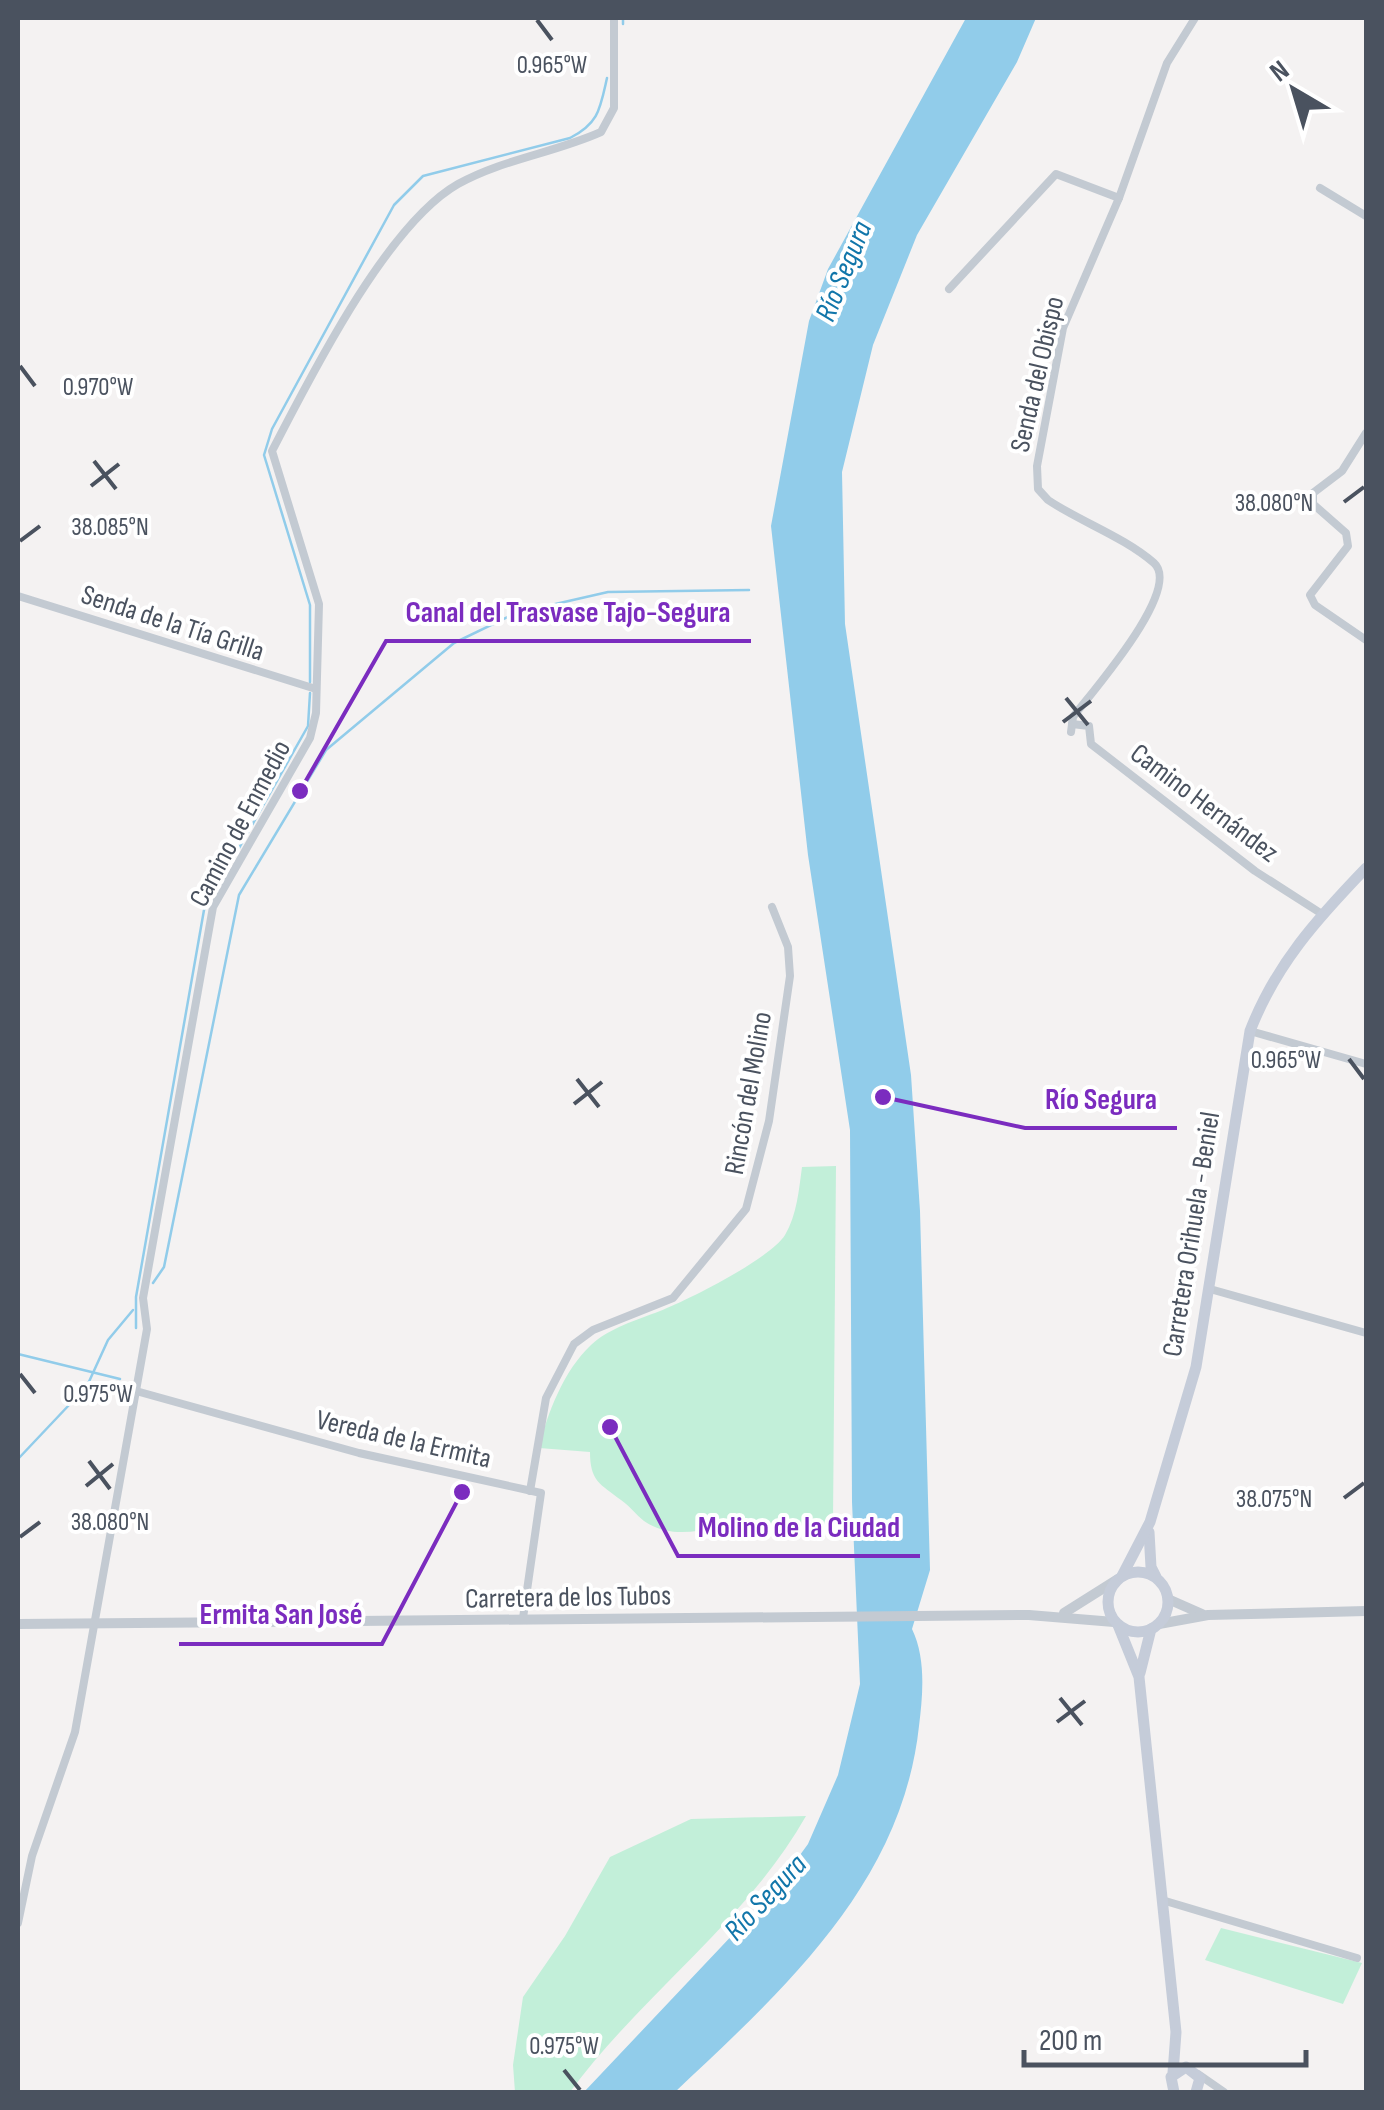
<svg xmlns="http://www.w3.org/2000/svg" width="1384" height="2110" font-family="'Sofia Sans Condensed',sans-serif">
  <style>
    .green { fill: #c2efd9 }
    .water { fill: #91ccea }
    .lines { fill: none; stroke-linecap: round; stroke-linejoin: round }
    .stream { stroke: #91ccea; stroke-width: 2.5 }
    .minor { stroke: #c3cad2; stroke-width: 8 }
    .tertiary { stroke: #c3cad2; stroke-width: 10 }
    .secondary { stroke: #c5ccd9; stroke-width: 11 }
    .ticks { fill: none; stroke: #4a525f; stroke-width: 4 }
    .labels { text-anchor: middle; stroke-width: 8; stroke-linejoin: round; paint-order: stroke }
    .street-label { font-size: 28px; fill: #4a525f; stroke: #fff }
    .water-label { font-size: 30px; font-style: italic; fill: #1176aa; stroke: #fff }
    .ticks-label { font-size: 25px; text-anchor: middle; fill: #4a525f; stroke: #fff; stroke-width: 8; stroke-linejoin: round; paint-order: stroke }
    .leader { fill: none; stroke: #7b2cbf; stroke-width: 4 }
    .callout-dot { fill: #7b2cbf; stroke: #fff; stroke-width: 4 }
    .callout-label { font-size: 30px; text-anchor: middle; font-weight: bold; fill: #7b2cbf; stroke: #fff; stroke-width: 8; stroke-linejoin: round; paint-order: stroke }
  </style>
  <rect width="100%" height="100%" fill="#f4f2f2"/>
  <g class="green">
    <path d="M836,1166L833,1521C786,1540 793,1524 751,1524C715,1524 677,1544 644,1521C636,1515 630,1506 621,1500C600,1484 590,1481 590,1452L539,1448C547,1414 564,1370 591,1345C609,1328 637,1320 660,1311C688,1300 770,1259 785,1235C797,1215 799,1189 802,1167Z"/>
    <path d="M806,1816C746,1922 642,1994 570,2092H515L513,2065L523,1997L565,1936L610,1857L691,1819Z"/>
    <polygon points="1221,1928 1362,1963 1343,2004 1205,1960"/>
  </g>
  <path class="water" d="M966,18H1036L1017,62L917,235L873,345L842,472L845,624L911,1075L920,1211L930,1570L912,1629C926,1658 923,1694 919,1726C902,1884 784,1989 675,2092H584L773,1892L808,1844L838,1775L860,1684L852,1502L850,1130L808,855L771,526L809,321L828,269Z"/>
  <g class="lines">
    <g class="stream">
      <polyline points="623,24 623,18"/>
      <path d="M310,682V605L264,455L272,429L394,205L423,176L570,138C599,123 600,109 607,78"/>
      <polyline points="153,1283 164,1267 239,895 326,750 454,643 516,613 608,592 749,590"/>
      <polyline points="136,1328 136,1297 204,910 308,726 310,693"/>
      <polyline points="18,1354 120,1379"/>
      <polyline points="18,1459 87,1386 108,1340 133,1310"/>
    </g>
    <g class="minor">
      <polyline points="1320,188 1366,216"/>
      <polyline points="949,289 1056,174 1119,198"/>
      <polyline points="1366,433 1342,471 1313,493 1313,504 1346,533 1348,546 1310,595 1315,605 1366,640"/>
      <polyline points="18,596 316,689"/>
      <polyline points="1072,724 1089,726 1091,744 1255,871 1322,914"/>
      <path d="M1071,732L1073,717C1092,692 1183,589 1154,563C1124,537 1081,522 1048,500L1038,489L1037,466L1063,328L1119,198L1167,63L1195,18"/>
      <polyline points="1250,1031 1366,1064"/>
      <polyline points="1210,1289 1366,1333"/>
      <polyline points="136,1391 359,1453 541,1493 523,1618"/>
      <polyline points="530,1491 546,1398 574,1344 593,1330 673,1298 746,1209 769,1121 790,976 788,947 772,907"/>
      <polyline points="1162,1900 1357,1958"/>
      <path d="M18,1923L32,1856L75,1732L147,1329L143,1298L213,907L310,738L316,713L319,604L272,451C310,378 386,225 458,184C503,159 554,153 601,132L614,108V18"/>
      <polyline points="1198,2074 1224,2092"/>
    </g>
    <g class="tertiary">
      <polyline points="1168,1599 1202,1614"/>
      <polyline points="1064,1613 1118,1579"/>
      <polyline points="18,1624 1029,1615 1114,1622"/>
      <polyline points="1159,1624 1208,1615 1366,1611"/>
    </g>
    <g class="secondary">
      <polyline points="1149,1532 1151,1567 1156,1577"/>
      <circle cx="1138" cy="1602" r="30"/>
      <path d="M1122,1576L1150,1522L1196,1367L1250,1031C1276,964 1317,919 1366,868"/>
      <polyline points="1118,1625 1139,1677 1176,2032 1173,2073"/>
      <polyline points="1140,1673 1151,1629"/>
      <polyline points="1174,2092 1171,2077 1186,2067 1200,2078 1196,2092"/>
    </g>
  </g>
  <path class="ticks" d="M537,20L552,40M20,366L35,386M94,461L116,489M91,486L119,464M1344,502L1364,487M20,541L40,526M1066,698L1088,725M1063,722L1091,701M1349,1059L1364,1079M577,1079L599,1107M574,1104L602,1082M20,1374L35,1393M89,1461L110,1489M86,1486L113,1464M1344,1498L1364,1483M20,1537L40,1522M1060,1698L1082,1725M1057,1722L1085,1701M564,2070L580,2090"/>
  <g class="labels">
    <g class="street-label">
      <text transform="translate(1036 374) rotate(-77)" y="10">Senda del Obispo</text>
      <text transform="translate(173 622) rotate(18)" y="10">Senda de la Tía Grilla</text>
      <text transform="translate(1205 802) rotate(37)" y="10">Camino Hernández</text>
      <text transform="translate(239 823) rotate(-62)" y="10">Camino de Enmedio</text>
      <text transform="translate(747 1093) rotate(-80)" y="10">Rincón del Molino</text>
      <text transform="translate(1190 1234) rotate(-81)" y="10">Carretera Orihuela - Beniel</text>
      <text transform="translate(404 1438) rotate(13)" y="10">Vereda de la Ermita</text>
      <text transform="translate(568 1596) rotate(-1)" y="10">Carretera de los Tubos</text>
    </g>
    <g class="water-label">
      <text transform="translate(843 271) rotate(-68)" y="10">Río Segura</text>
      <text transform="translate(765 1897) rotate(-47)" y="10">Río Segura</text>
    </g>
  </g>
  <g class="ticks-label">
    <text x="552" y="73">0.965°W</text>
    <text x="98" y="395">0.970°W</text>
    <text x="1274" y="511">38.080°N</text>
    <text x="110" y="535">38.085°N</text>
    <text x="1286" y="1068">0.965°W</text>
    <text x="98" y="1402">0.975°W</text>
    <text x="1274" y="1507">38.075°N</text>
    <text x="110" y="1530">38.080°N</text>
    <text x="564" y="2054">0.975°W</text>
  </g>
  <path class="leader" d="M300 791L386 641H751M883 1097L1025 1128H1177M610 1427L678 1556H920M462 1492L382 1644H179"/>
  <g class="callout-dot">
    <circle cx="300" cy="791" r="10"/>
    <circle cx="883" cy="1097" r="10"/>
    <circle cx="610" cy="1427" r="10"/>
    <circle cx="462" cy="1492" r="10"/>
  </g>
  <g class="callout-label">
    <text x="568" y="622">Canal del Trasvase Tajo-Segura</text>
    <text x="1101" y="1109">Río Segura</text>
    <text x="799" y="1537">Molino de la Ciudad</text>
    <text x="281" y="1624">Ermita San José</text>
  </g>
  <rect width="1384" height="2110" fill="none" stroke="#4a525f" stroke-width="40"/>
  <g transform="translate(1294 90) rotate(322)" stroke="#ffffff" stroke-width="8" paint-order="stroke">
  <path d="M0-8L18 38L0 25L-18 38Z" fill="#4a525f"/>
  <text y="-15" font-size="28" font-weight="bold" text-anchor="middle" fill="#4a525f">N</text>
  </g>
  <path d="M1024 2050v15h282v-15" fill="none" stroke="#4a525f" stroke-width="5"/>
  <text x="1039" y="2050" font-size="30" fill="#4a525f" stroke="#ffffff" stroke-width="8" paint-order="stroke">200 m</text>
</svg>
